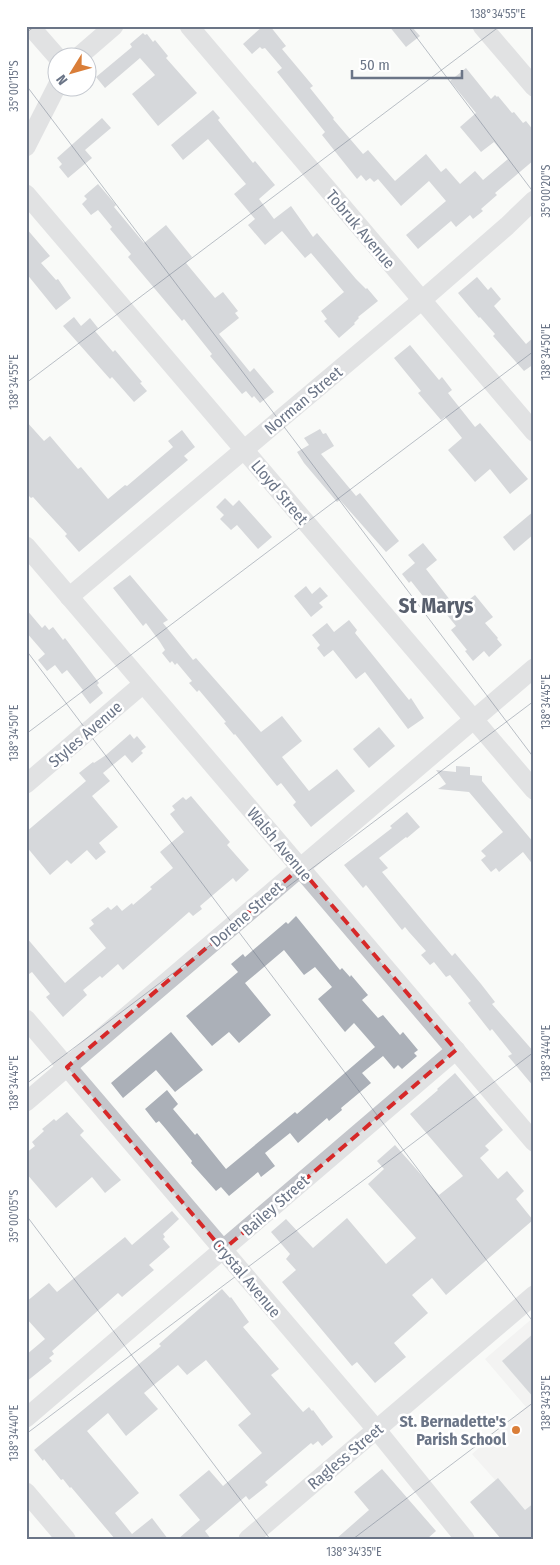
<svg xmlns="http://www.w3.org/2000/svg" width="560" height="1565" font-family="'Fira Sans Condensed',sans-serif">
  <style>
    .built { fill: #eaebeb }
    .building { fill: #abb0b8 }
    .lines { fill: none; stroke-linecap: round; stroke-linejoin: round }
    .minor { stroke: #c4c6cb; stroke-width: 19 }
    .marked { fill: none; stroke: #d62828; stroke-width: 4; stroke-dasharray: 10 6; stroke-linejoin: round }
    .ticks { fill: none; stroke: #6b7587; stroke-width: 1; stroke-opacity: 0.45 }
    .poi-dot { fill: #da7e38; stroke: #fff; stroke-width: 2 }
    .labels { text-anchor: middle; stroke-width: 5; stroke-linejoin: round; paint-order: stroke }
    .street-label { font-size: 16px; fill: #6b7587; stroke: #fff }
    .poi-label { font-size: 16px; font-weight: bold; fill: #6b7587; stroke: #fff; text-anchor: end }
    .district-label { font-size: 21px; font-weight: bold; fill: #585f6d; stroke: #fff }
    .neatline { fill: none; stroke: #6b7587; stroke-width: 2 }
    .ticks-label { font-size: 12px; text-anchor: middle; fill: #6b7587 }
  </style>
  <rect width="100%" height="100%" fill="#f9faf8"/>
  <polygon class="built" points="534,1317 534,1524 472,1454 526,1407 485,1359"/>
  <g class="building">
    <polygon points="263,26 270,26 286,46 282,49 313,86 310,88 334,118 333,119 363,154 368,150 395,181 426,154 441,172 446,168 460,184 475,171 483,180 508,159 494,142 481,152 460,127 476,113 450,81 466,68 491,99 495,95 497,97 498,96 512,113 514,112 523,123 526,121 534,131 534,160 495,193 497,195 481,209 483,211 473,219 470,215 456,227 451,221 418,249 406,235 446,201 429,181 401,206 378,179 374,182 370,178 366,181 361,175 357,179 322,135 325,132 277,72 282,68 265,48 262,49 260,47 252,54 243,44"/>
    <polygon points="389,26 411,26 420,36 406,47"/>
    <polygon points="143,33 145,35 147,34 153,42 155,40 168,56 166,58 197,93 158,126 132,94 155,75 140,58 105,88 96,77 132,47 130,44"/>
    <polygon points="213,110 220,118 218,120 253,163 255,161 275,185 259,199 274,219 291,206 313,237 317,233 356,279 366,289 367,288 378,301 358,317 359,318 354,323 355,324 339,338 324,321 327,319 321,311 344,292 311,253 305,258 282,231 265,245 248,225 255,219 234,194 246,184 208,139 183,160 171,145"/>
    <polygon points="102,118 111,128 85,150 92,158 68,178 59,167 62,164 57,158"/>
    <polygon points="98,184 116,205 114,207 144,243 166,225 192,257 186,263 215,298 223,292 238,311 235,313 239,318 219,334 250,372 254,368 274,392 260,403 254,396 252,398 246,391 242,394 210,356 212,354 184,319 182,321 128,257 131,254 110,229 112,227 98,210 91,215 82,204 87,199 84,196"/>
    <polygon points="26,228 50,256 41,263 56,280 58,279 71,298 56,310 26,273"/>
    <polygon points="477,277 488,290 491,287 501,299 494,306 526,344 534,337 534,364 524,371 493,336 495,334 480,317 479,318 458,293"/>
    <polygon points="74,317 81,326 90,318 98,328 95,331 113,352 115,350 142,382 140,383 147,391 134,402 112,377 110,379 63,326"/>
    <polygon points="410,345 439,380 442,377 452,390 448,393 475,427 480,423 528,479 510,494 490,469 475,482 448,450 462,438 445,417 441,420 418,393 421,391 394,358"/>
    <polygon points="26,421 44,441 50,436 78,469 81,467 108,499 125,485 127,486 173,447 168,441 182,430 195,447 184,456 188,460 79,552 65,536 67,534 42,507 33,497 31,498 26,493"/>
    <polygon points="320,429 323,434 326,433 334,446 321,454 356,496 360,493 399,541 386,552 340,500 337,502 304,463 297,452 309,445 304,438"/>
    <polygon points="225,498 233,506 239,500 272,537 258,549 237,525 231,530 220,519 224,515 216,507"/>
    <polygon points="534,511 534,534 514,551 503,537"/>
    <polygon points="423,543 437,560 426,569 457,609 475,595 493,617 485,623 498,638 497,639 502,645 489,657 484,651 473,661 465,651 467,650 451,630 456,626 439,605 436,608 428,598 426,600 411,581 409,583 402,574 415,563 408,555"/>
    <polygon points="130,575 168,620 163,623 193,660 196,658 261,732 282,716 302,741 282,757 309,791 337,769 355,791 311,827 293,805 296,802 281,783 277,786 235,734 234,735 224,723 226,722 199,690 197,692 189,683 192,681 177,663 175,665 172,661 170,663 162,653 165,650 160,642 146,623 143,626 113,588"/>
    <polygon points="306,586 312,594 320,587 328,596 319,603 323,607 311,617 294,596"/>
    <polygon points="26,609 42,628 45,625 49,630 53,627 63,640 65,638 99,683 97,685 103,693 90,704 81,692 83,690 67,670 62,674 55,665 47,671 38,660 45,654 26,632"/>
    <polygon points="349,620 357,630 355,633 409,700 411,698 424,718 408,729 365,672 356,679 333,650 324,657 317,648 320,645 312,635 327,623 334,632"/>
    <polygon points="379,727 395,746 369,768 353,749"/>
    <polygon points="130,734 134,739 137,736 146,747 141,751 143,753 132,763 125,755 103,773 110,781 92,796 118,827 99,843 106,852 96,860 87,850 71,864 67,860 50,875 26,846 26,832 86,781 79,773 93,762 94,763 106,755"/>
    <polygon points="456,766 470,767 470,775 482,776 482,781 534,843 534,866 523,852 499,872 496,868 491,872 481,860 486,856 481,851 503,832 469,792 438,789 446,784 436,770 456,772"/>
    <polygon points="191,796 230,842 227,845 249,870 236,882 233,878 200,906 202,909 193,916 189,912 123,970 118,964 102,978 100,976 83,990 87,995 63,1017 46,997 50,994 32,972 26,976 26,937 65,983 106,948 89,928 94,924 91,920 108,907 111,910 117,905 122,911 132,903 133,905 152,889 150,887 173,868 160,852 184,832 170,814 175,810 172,806 183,797 186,800"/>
    <polygon points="407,812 420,827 407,838 406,837 379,858 388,868 382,872 431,931 452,956 455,953 481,984 495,1002 492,1004 534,1052 534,1087 508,1056 512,1054 492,1029 490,1031 468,1003 471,1001 450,975 446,977 434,962 430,965 421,955 426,951 409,932 405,927 402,930 366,885 363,888 344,865 392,828 390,826"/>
    <polygon points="296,916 340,970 342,968 350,977 351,975 368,995 362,1000 378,1018 383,1015 400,1035 403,1032 418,1050 414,1053 417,1056 402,1069 398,1065 394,1069 383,1056 362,1073 371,1083 341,1108 342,1110 329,1121 327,1118 298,1143 290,1133 265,1153 275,1166 261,1177 258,1172 229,1196 221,1187 216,1191 191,1163 192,1161 165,1128 159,1121 156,1123 145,1109 167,1090 178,1104 173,1109 195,1135 197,1133 226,1169 295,1112 297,1114 375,1047 354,1023 345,1032 318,999 332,987 315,967 304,975 284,950 245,983 271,1015 239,1043 229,1032 212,1046 186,1016 238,972 231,964 243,954 245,957 286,922 288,924"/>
    <polygon points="171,1032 203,1070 175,1092 156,1070 123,1098 111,1083"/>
    <polygon points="455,1073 503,1130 485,1146 489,1150 480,1158 498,1179 507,1171 524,1191 516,1199 533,1220 446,1295 432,1278 412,1295 428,1313 394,1343 406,1357 375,1383 357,1362 352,1366 282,1282 296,1270 286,1259 290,1254 271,1232 286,1219 313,1248 347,1218 386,1264 416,1238 368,1184 384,1169 377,1161 395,1145 439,1195 463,1176 410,1114 438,1090 437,1089"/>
    <polygon points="67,1112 84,1131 80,1135 121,1180 105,1193 92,1177 56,1208 26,1173 26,1153 35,1146 32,1142 44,1131 42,1129 54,1119 56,1121"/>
    <polygon points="172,1211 179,1219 163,1234 165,1237 163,1239 170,1247 149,1265 154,1270 122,1297 118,1293 52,1351 54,1354 49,1358 52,1361 26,1382 26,1355 45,1339 26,1318 26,1302 49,1283 57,1292 125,1237 132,1245"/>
    <polygon points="222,1289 230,1298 231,1297 249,1322 243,1327 279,1369 271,1375 303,1412 309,1407 312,1411 313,1410 333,1437 322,1446 318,1441 313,1445 311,1443 265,1482 268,1485 249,1500 246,1496 205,1531 211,1539 178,1539 200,1520 179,1495 209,1470 223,1486 262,1453 238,1425 251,1414 206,1360 187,1375 178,1365 144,1393 158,1409 126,1436 108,1413 87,1431 139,1493 115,1513 132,1534 152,1518 168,1539 115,1539 71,1487 70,1488 63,1479 61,1480 44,1459 43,1461 34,1450 161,1346 159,1344"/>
    <polygon points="534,1333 534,1398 502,1361"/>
    <polygon points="382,1469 436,1531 427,1539 336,1539 369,1510 354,1492"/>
    <polygon points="498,1478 525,1510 534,1503 534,1539 501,1539 470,1502"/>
  </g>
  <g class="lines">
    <g class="minor">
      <polyline points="30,26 58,58"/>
      <polyline points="189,26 534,432"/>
      <polyline points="482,26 534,87"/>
      <polyline points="77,58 114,26"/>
      <polyline points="26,147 58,84"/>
      <polyline points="26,194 534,790"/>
      <polyline points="26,546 534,1142"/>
      <polyline points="69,597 422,300 507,226 534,200"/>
      <polyline points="26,784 143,684"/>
      <polyline points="26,1019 376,1429 465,1539"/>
      <polyline points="26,1102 534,668"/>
      <polyline points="26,1418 456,1050"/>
      <polyline points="26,1492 66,1539"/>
      <polyline points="248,1539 534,1295"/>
    </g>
  </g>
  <path d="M0 0H560V1565H0ZM300,868L456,1050L223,1250L67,1067Z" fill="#f9faf8" fill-opacity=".55" fill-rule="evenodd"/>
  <path class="marked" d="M300,868L456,1050L223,1250L67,1067Z"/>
  <path class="ticks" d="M408,26L534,193M26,33L35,26M26,85L534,758M26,383L500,26M26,650L534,1323M26,734L534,351M26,1084L534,701M26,1215L270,1539M26,1434L534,1052M353,1539L534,1402"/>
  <circle class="poi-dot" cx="516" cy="1430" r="5"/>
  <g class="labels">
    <g class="street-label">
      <text transform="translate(361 229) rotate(50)" y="6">Tobruk Avenue</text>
      <text transform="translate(303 400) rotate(-40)" y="6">Norman Street</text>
      <text transform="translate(280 492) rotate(50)" y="6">Lloyd Street</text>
      <text transform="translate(85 734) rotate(-41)" y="6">Styles Avenue</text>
      <text transform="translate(280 844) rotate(50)" y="6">Walsh Avenue</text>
      <text transform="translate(246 914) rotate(-41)" y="6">Dorene Street</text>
      <text transform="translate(275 1205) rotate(-41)" y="6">Bailey Street</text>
      <text transform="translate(247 1278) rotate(50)" y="6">Crystal Avenue</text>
      <text transform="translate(345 1456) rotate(-40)" y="6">Ragless Street</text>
    </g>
    <g class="poi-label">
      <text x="506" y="1427">St. Bernadette's<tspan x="506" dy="18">Parish School</tspan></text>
    </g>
    <g class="district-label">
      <text x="436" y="613">St Marys</text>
    </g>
  </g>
  <rect width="560" height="1565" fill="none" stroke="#ffffff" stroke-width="55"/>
  <g transform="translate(72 72) rotate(233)"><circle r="24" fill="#ffffff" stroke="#c4c8cf"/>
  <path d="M0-4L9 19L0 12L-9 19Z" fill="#da7e38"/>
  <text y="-8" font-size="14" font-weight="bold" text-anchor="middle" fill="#6b7587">N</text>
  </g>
  <path d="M352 70v8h110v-8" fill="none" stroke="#6b7587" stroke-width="2.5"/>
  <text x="360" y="70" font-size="15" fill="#6b7587" stroke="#ffffff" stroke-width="4" paint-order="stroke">50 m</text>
  <rect x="28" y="28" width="504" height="1510" class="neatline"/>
  <g class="ticks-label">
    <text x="498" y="18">138°34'55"E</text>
    <text transform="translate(14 86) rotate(-90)" y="4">35°00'15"S</text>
    <text transform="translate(546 191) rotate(-90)" y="4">35°00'20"S</text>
    <text transform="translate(546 352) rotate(-90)" y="4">138°34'50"E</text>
    <text transform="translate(14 382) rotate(-90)" y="4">138°34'55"E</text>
    <text transform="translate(546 702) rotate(-90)" y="4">138°34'45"E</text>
    <text transform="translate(14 733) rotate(-90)" y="4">138°34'50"E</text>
    <text transform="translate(546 1053) rotate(-90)" y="4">138°34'40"E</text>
    <text transform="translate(14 1083) rotate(-90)" y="4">138°34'45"E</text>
    <text transform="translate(14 1216) rotate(-90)" y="4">35°00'05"S</text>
    <text transform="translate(546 1403) rotate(-90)" y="4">138°34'35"E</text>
    <text transform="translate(14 1433) rotate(-90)" y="4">138°34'40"E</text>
    <text x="354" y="1556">138°34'35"E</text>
  </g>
</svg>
